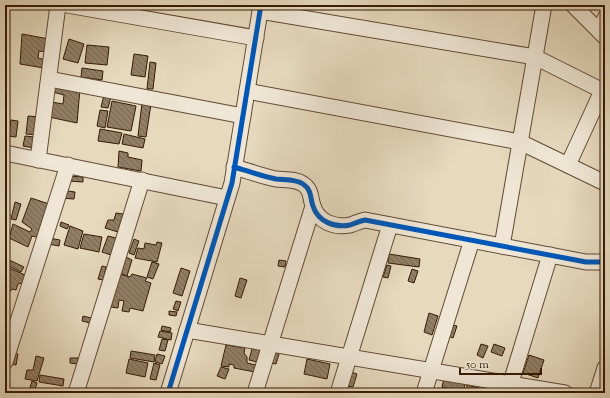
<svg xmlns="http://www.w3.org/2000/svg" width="610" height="398" font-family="'Sorts Mill Goudy',serif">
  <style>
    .building { fill: url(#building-back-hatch); stroke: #351b06 }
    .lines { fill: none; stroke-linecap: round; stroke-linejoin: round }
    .minor-casing { stroke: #614a34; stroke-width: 17 }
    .minor { stroke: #efe6d5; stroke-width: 15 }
    .cycleway-casing { stroke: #efe6d5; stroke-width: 8 }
    .cycleway { stroke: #0057b8; stroke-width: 5 }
  </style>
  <defs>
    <pattern id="building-back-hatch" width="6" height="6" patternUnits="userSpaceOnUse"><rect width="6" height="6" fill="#917e66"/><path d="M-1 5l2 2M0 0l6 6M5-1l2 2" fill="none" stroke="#776652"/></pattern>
  </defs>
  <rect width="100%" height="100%" fill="#e6d9be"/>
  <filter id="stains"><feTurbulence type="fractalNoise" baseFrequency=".005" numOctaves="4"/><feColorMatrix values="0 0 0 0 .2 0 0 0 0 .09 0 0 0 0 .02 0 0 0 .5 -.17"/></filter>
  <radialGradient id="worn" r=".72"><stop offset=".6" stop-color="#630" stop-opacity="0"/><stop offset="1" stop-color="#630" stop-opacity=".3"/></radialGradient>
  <g class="building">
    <polygon points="22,34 49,39 47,52 39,51 38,58 46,60 44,68 20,64"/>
    <polygon points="69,39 84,44 78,63 63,59"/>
    <polygon points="87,45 109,47 107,65 85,63"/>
    <polygon points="134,54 148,56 145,77 131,75"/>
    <polygon points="150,62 156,63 153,89 147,89"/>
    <polygon points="82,68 103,71 102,80 81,77"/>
    <polygon points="54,84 80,89 77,123 49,117 51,102 63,104 64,95 53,92"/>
    <polygon points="104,95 111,97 108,108 101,107"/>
    <polygon points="112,101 136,106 131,131 107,127"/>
    <polygon points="142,103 151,104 146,137 138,136"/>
    <polygon points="100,110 108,111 105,128 97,126"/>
    <polygon points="28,116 40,117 38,135 26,134"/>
    <polygon points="11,120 18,121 16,137 8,136"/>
    <polygon points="100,129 122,133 119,144 98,141"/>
    <polygon points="124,134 145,139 143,148 122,144"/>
    <polygon points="25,136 35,137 34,148 23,146"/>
    <polygon points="119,151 128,153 128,157 142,160 141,171 118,167"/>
    <polygon points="69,176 83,177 83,182 68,181"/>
    <polygon points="61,190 75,192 74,199 60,198"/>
    <polygon points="31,198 49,204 40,238 32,236 28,247 9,238 13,224 30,232 32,229 22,222"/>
    <polygon points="15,202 21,204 16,220 11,219"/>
    <polygon points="5,213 10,215 5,229"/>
    <polygon points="116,213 123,214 118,232 105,228 108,220 114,220"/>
    <polygon points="61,222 69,225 67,229 60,226"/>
    <polygon points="70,226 83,231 78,249 64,245"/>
    <polygon points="84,234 102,237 99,252 80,248"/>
    <polygon points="108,236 116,238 111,255 102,252"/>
    <polygon points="49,238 60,240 59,246 48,244"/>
    <polygon points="134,239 139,241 134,255 129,253"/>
    <polygon points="157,242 162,243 157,262 135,258 138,248 144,249 145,243 156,245"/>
    <polygon points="389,254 420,259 419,267 388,263"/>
    <polygon points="126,257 132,260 127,276 121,274"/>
    <polygon points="5,258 24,267 21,272 5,264"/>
    <polygon points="279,260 286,261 285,267 278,266"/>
    <polygon points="152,262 159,264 153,279 147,277"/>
    <polygon points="387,265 391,266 388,278 383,277"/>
    <polygon points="5,266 25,275 23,283 18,284 16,290 12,289 9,293 5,291"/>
    <polygon points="102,266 106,267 103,280 98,279"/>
    <polygon points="181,268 190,271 182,296 173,293"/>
    <polygon points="412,269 418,271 414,283 408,281"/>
    <polygon points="120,274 130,277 132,274 147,278 145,281 151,283 143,311 130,308 129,312 122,311 124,301 119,300 118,308 111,307"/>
    <polygon points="240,278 247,280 241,298 235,296"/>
    <polygon points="176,301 181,302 178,311 173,309"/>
    <polygon points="169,311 177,312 176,316 169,315"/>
    <polygon points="429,313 438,316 432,335 424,332"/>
    <polygon points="83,316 91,318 90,323 82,321"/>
    <polygon points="452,325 457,326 453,338 448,336"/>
    <polygon points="162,326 171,328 170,332 161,330"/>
    <polygon points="160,331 172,333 171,340 158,337"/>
    <polygon points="162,339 168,340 165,351 159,350"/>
    <polygon points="481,344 488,346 483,358 477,355"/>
    <polygon points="494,344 505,348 502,356 491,352"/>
    <polygon points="226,345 245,348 244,353 247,357 247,363 256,365 255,372 234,368 234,365 229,364 229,367 221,366"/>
    <polygon points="253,345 261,347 257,362 249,360"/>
    <polygon points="275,349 280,351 276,364 271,363"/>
    <polygon points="131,351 155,355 154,362 130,358"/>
    <polygon points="13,353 18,354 16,365 10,364"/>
    <polygon points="157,354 165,356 162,364 155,362"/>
    <polygon points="529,355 544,360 538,378 523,373"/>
    <polygon points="36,356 44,358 37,381 25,379 27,370 33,370"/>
    <polygon points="70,358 78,358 77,364 70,363"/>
    <polygon points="129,359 148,363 145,377 126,373"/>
    <polygon points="307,359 330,364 327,379 304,374"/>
    <polygon points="154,363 160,365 156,380 150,379"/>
    <polygon points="221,367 229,369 225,379 217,376"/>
    <polygon points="351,372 357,374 353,387 347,386"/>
    <polygon points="445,374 466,380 463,393 442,387"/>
    <polygon points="40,375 64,379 63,386 39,382"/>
    <polygon points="32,381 37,383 34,393 29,391"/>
    <polygon points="494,384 501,386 500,393 491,393"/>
    <polygon points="467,385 483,389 482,393 466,393"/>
    <polygon points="358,388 375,393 357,393"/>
    <polygon points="438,388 457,393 437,393"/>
  </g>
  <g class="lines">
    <g class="minor-casing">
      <g id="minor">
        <polyline points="67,5 256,38"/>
        <polyline points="573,5 605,37"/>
        <polyline points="260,11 535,57 605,92"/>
        <polyline points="600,32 605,18"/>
        <polyline points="49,79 243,116"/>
        <polyline points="247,91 520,142 605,183"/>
        <polyline points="5,153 227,198"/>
        <polyline points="38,160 58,5"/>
        <polyline points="568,165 602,91"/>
        <path d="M234,167C248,171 262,176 276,179C285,180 296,179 303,184C312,190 310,198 313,206C318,222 335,228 350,225C356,223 360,221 365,220L586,262H605"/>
        <polyline points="502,246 544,5"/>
        <polyline points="187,330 565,393"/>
        <polyline points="5,362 68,165"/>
        <polyline points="508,392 550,255"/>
        <polyline points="76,393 142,180"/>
        <polyline points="168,393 232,183 261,5"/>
        <polyline points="255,393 313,206"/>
        <polyline points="338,393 390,225"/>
        <polyline points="424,393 472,240"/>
        <polyline points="597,393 605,368"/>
      </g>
    </g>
    <use href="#minor" class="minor"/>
    <g class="cycleway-casing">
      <g id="cycleway">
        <path d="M234,167C248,171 262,176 276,179C285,180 296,179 303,184C312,190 310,198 313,206C318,222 335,228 350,225C356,223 360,221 365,220L586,262H605"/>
        <polyline points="168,393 232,183 261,5"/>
      </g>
    </g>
    <use href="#cycleway" class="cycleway"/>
  </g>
  <rect width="610" height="398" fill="none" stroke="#e6d9be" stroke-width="20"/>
  <rect x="6" y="6" width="598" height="386" fill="none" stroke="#351b06" stroke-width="2"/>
  <rect x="10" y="10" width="590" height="378" fill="none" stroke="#351b06"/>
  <path d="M460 368v6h81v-6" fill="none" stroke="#351b06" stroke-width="2"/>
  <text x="466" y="368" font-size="12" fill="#351b06" stroke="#efe6d5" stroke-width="3" paint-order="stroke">50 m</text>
  <rect width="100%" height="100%" filter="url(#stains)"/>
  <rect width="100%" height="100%" fill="url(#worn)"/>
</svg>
